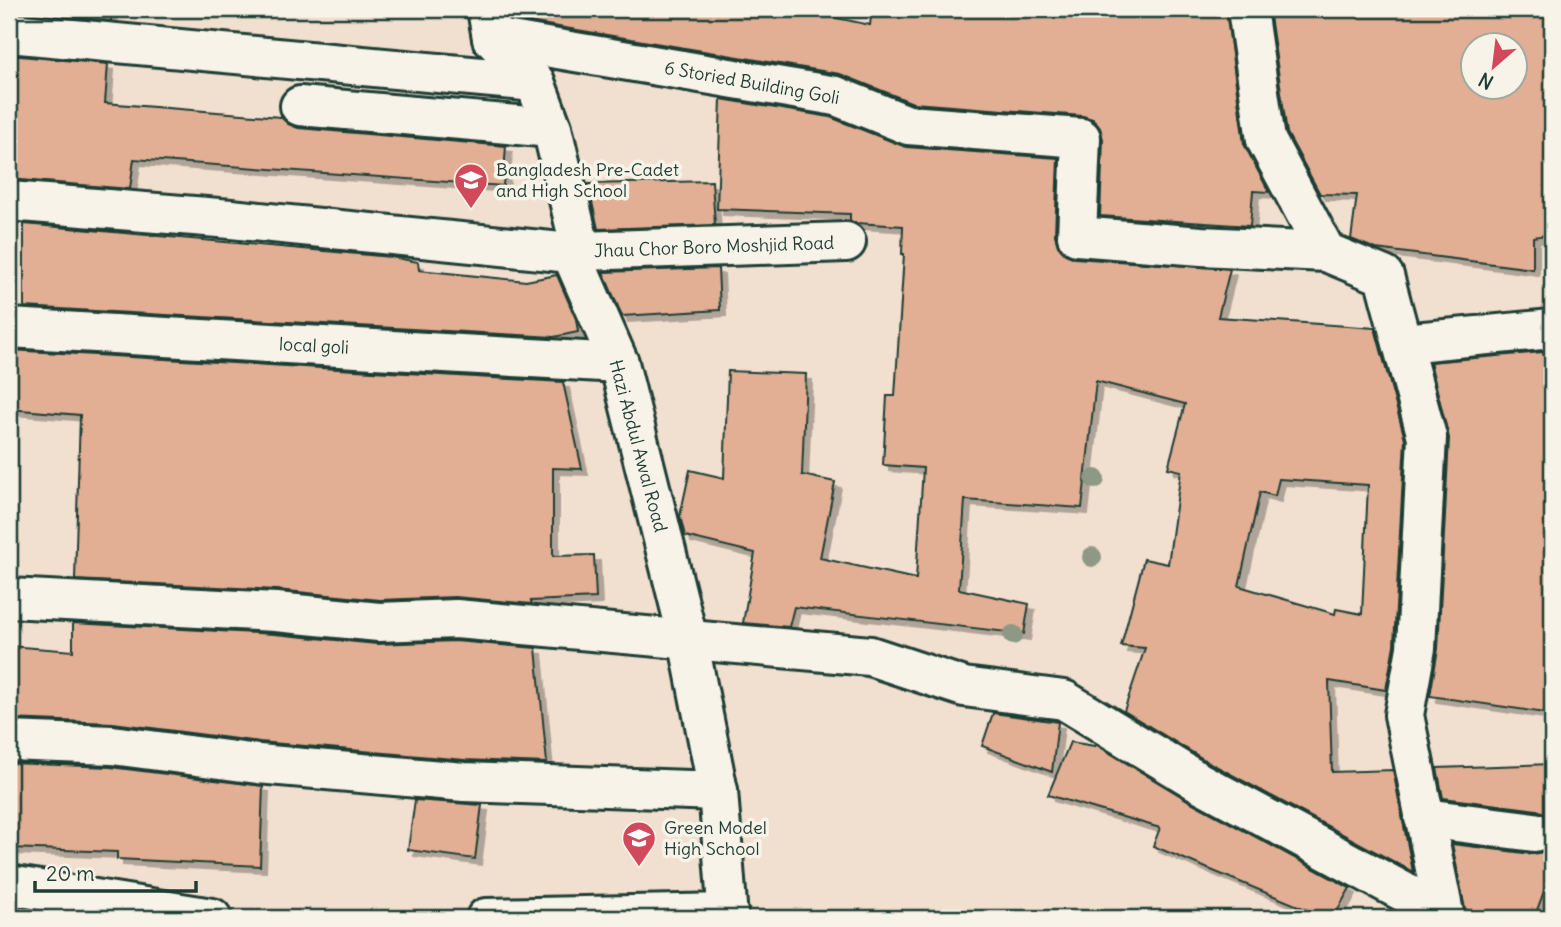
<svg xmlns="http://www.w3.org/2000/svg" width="1561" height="927" font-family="Delius,sans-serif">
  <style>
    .building { fill: #e2af94; stroke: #1f3d34; stroke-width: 2; fill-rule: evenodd; filter: url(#shadow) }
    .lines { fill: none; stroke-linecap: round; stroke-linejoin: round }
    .minor-casing { stroke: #1f3d34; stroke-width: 44 }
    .minor { stroke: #f7f3e8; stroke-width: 38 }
    .tree { fill: #8d9885 }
    .labels { text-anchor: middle; stroke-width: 7; stroke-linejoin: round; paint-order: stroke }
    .street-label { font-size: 18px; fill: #1f3d34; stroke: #f7f3e8 }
    .poi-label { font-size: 18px; fill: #1f3d34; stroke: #f7f3e8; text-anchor: start }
  </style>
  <defs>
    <filter id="shadow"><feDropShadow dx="6" dy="6" stdDeviation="0" flood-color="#0004"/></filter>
  </defs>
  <rect width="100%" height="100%" fill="#f1dfcf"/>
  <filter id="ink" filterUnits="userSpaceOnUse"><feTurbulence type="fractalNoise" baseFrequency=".0143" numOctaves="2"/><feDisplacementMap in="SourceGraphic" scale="14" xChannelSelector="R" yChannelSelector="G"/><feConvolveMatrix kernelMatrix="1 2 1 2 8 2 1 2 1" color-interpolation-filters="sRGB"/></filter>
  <g filter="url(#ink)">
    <g class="building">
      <polygon points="9,9 112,9 111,21 9,12"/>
      <polygon points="511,9 752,9 823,15 870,25 872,9 1226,9 1244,144 1269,192 1253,191 1250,226 1100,216 1103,139 1100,128 1093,119 1083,116 913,103 840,74 511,19"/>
      <path d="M1269,9H1552V234L1533,237V269L1376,249L1351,239L1357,195L1320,194L1287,133ZM1474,46H1516V88H1474Z"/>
      <polygon points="9,55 108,64 105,103 281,117 288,124 298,128 506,146 503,186 134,159 130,189 9,179"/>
      <path d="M721,99L830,117L906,147L1058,158L1055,235L1058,246L1065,254L1075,258L1230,269L1218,317L1375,328L1405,439L1394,645L1386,690L1329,681L1332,772L1393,770L1413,872L1210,763L1124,711L1145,648L1121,646L1144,559L1168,564L1181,471L1168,468L1185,404L1096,381L1082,508L965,500L959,589L1029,604L1024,634L794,607L789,627L743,623L755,553L685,536L680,516L690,470L724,478L728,371L806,374L802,475L835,482L820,558L916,579L923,468L883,465L887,396H895L904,254H902L903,226L856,223L850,221V214L717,209ZM1279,479L1368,485L1362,614L1336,609L1335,614L1239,586L1260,492L1275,496Z"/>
      <polygon points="712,181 715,225 598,229 588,184"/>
      <polygon points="24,224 391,257 418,262 419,270 526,281 557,275 576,319 578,332 554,337 24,307"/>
      <polygon points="718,268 720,310 622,316 603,272"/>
      <polygon points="9,350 563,382 582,469 553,468 553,556 594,555 596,598 531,601 532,604 455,597 380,600 277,590 75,580 80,415 9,409"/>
      <polygon points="1543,352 1552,389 1552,714 1430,696 1438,649 1449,438 1430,362"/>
      <polygon points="73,623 274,634 377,644 455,641 536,648 547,763 465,760 260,742 113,723 9,719 9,646 73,651"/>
      <polygon points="993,713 1058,722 1052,772 982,746"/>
      <polygon points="1070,742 1095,746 1095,744 1189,801 1350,888 1333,918 1327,918 1153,846 1160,828 1048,795"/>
      <polygon points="9,763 110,767 263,786 260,866 117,859 117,852 9,848"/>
      <polygon points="1552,764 1552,821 1547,814 1537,810 1443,798 1437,768"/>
      <polygon points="415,800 482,805 475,859 408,850"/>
      <polygon points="1552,843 1552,870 1534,918 1485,918 1465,909 1452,844 1532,854 1543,852"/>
    </g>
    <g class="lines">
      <g class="minor-casing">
        <g id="minor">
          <polyline points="487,9 492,38 535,82 552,128 581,251 571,253 619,363 688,639 718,791 728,918"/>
          <polyline points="1247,9 1266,140 1326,252 1384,276 1427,437 1416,648 1404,715 1445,918"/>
          <polyline points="9,33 535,82"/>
          <polyline points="492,38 836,96 908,125 1081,138 1077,236 1201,246 1326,252"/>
          <polyline points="300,106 552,128"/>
          <polyline points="9,201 231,219 571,253"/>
          <polyline points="581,251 846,242"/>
          <polyline points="9,328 619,363"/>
          <polyline points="1403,343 1552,329"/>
          <polyline points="9,598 276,612 379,622 456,619 870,656 964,687 1064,700 1199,782 1443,913"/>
          <polyline points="9,741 112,745 258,764 464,782 718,791"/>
          <polyline points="1424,818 1534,832"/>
          <polyline points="9,885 212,918"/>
          <polyline points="486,918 728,913"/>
        </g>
      </g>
      <use href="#minor" class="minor"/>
    </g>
    <g class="tree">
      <circle cx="1095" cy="479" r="10"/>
      <circle cx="1092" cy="557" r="10"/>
      <circle cx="1013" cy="635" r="10"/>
    </g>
  </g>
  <defs>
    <g id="school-pin" transform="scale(1.75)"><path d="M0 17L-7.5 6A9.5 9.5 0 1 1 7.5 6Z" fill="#d1495b" stroke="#f7f3e8"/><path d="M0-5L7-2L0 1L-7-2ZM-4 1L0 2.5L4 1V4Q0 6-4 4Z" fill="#fff"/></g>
  </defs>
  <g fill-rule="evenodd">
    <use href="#school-pin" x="471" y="180"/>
    <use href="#school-pin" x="639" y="838"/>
  </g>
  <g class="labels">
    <g class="street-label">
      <text transform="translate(752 83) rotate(10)" y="6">6 Storied Building Goli</text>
      <text transform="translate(714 247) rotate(-2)" y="6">Jhau Chor Boro Moshjid Road</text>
      <text transform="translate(314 346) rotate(3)" y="6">local goli</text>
      <text transform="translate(638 446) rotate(75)" y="6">Hazi Abdul Awal Road</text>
    </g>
    <g class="poi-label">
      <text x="496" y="176">Bangladesh Pre-Cadet<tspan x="496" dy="21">and High School</tspan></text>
      <text x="664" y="834">Green Model<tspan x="664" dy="21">High School</tspan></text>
    </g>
  </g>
  <rect width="1561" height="927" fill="none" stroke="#f7f3e8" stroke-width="35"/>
  <rect x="18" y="18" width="1526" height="892" fill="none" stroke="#1f3d34" stroke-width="2.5" filter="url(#ink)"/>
  <g transform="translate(1494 66) rotate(208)"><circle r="33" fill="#f7f3e8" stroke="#a1aaa0" stroke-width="2"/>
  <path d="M0-5L12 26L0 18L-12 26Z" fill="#d1495b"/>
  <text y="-10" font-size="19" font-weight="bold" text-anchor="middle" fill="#1f3d34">N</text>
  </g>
  <path d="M35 881v10h161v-10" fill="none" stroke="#1f3d34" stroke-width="3.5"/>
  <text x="46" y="881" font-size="21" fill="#1f3d34" stroke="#f7f3e8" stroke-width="5" paint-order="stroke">20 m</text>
</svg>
